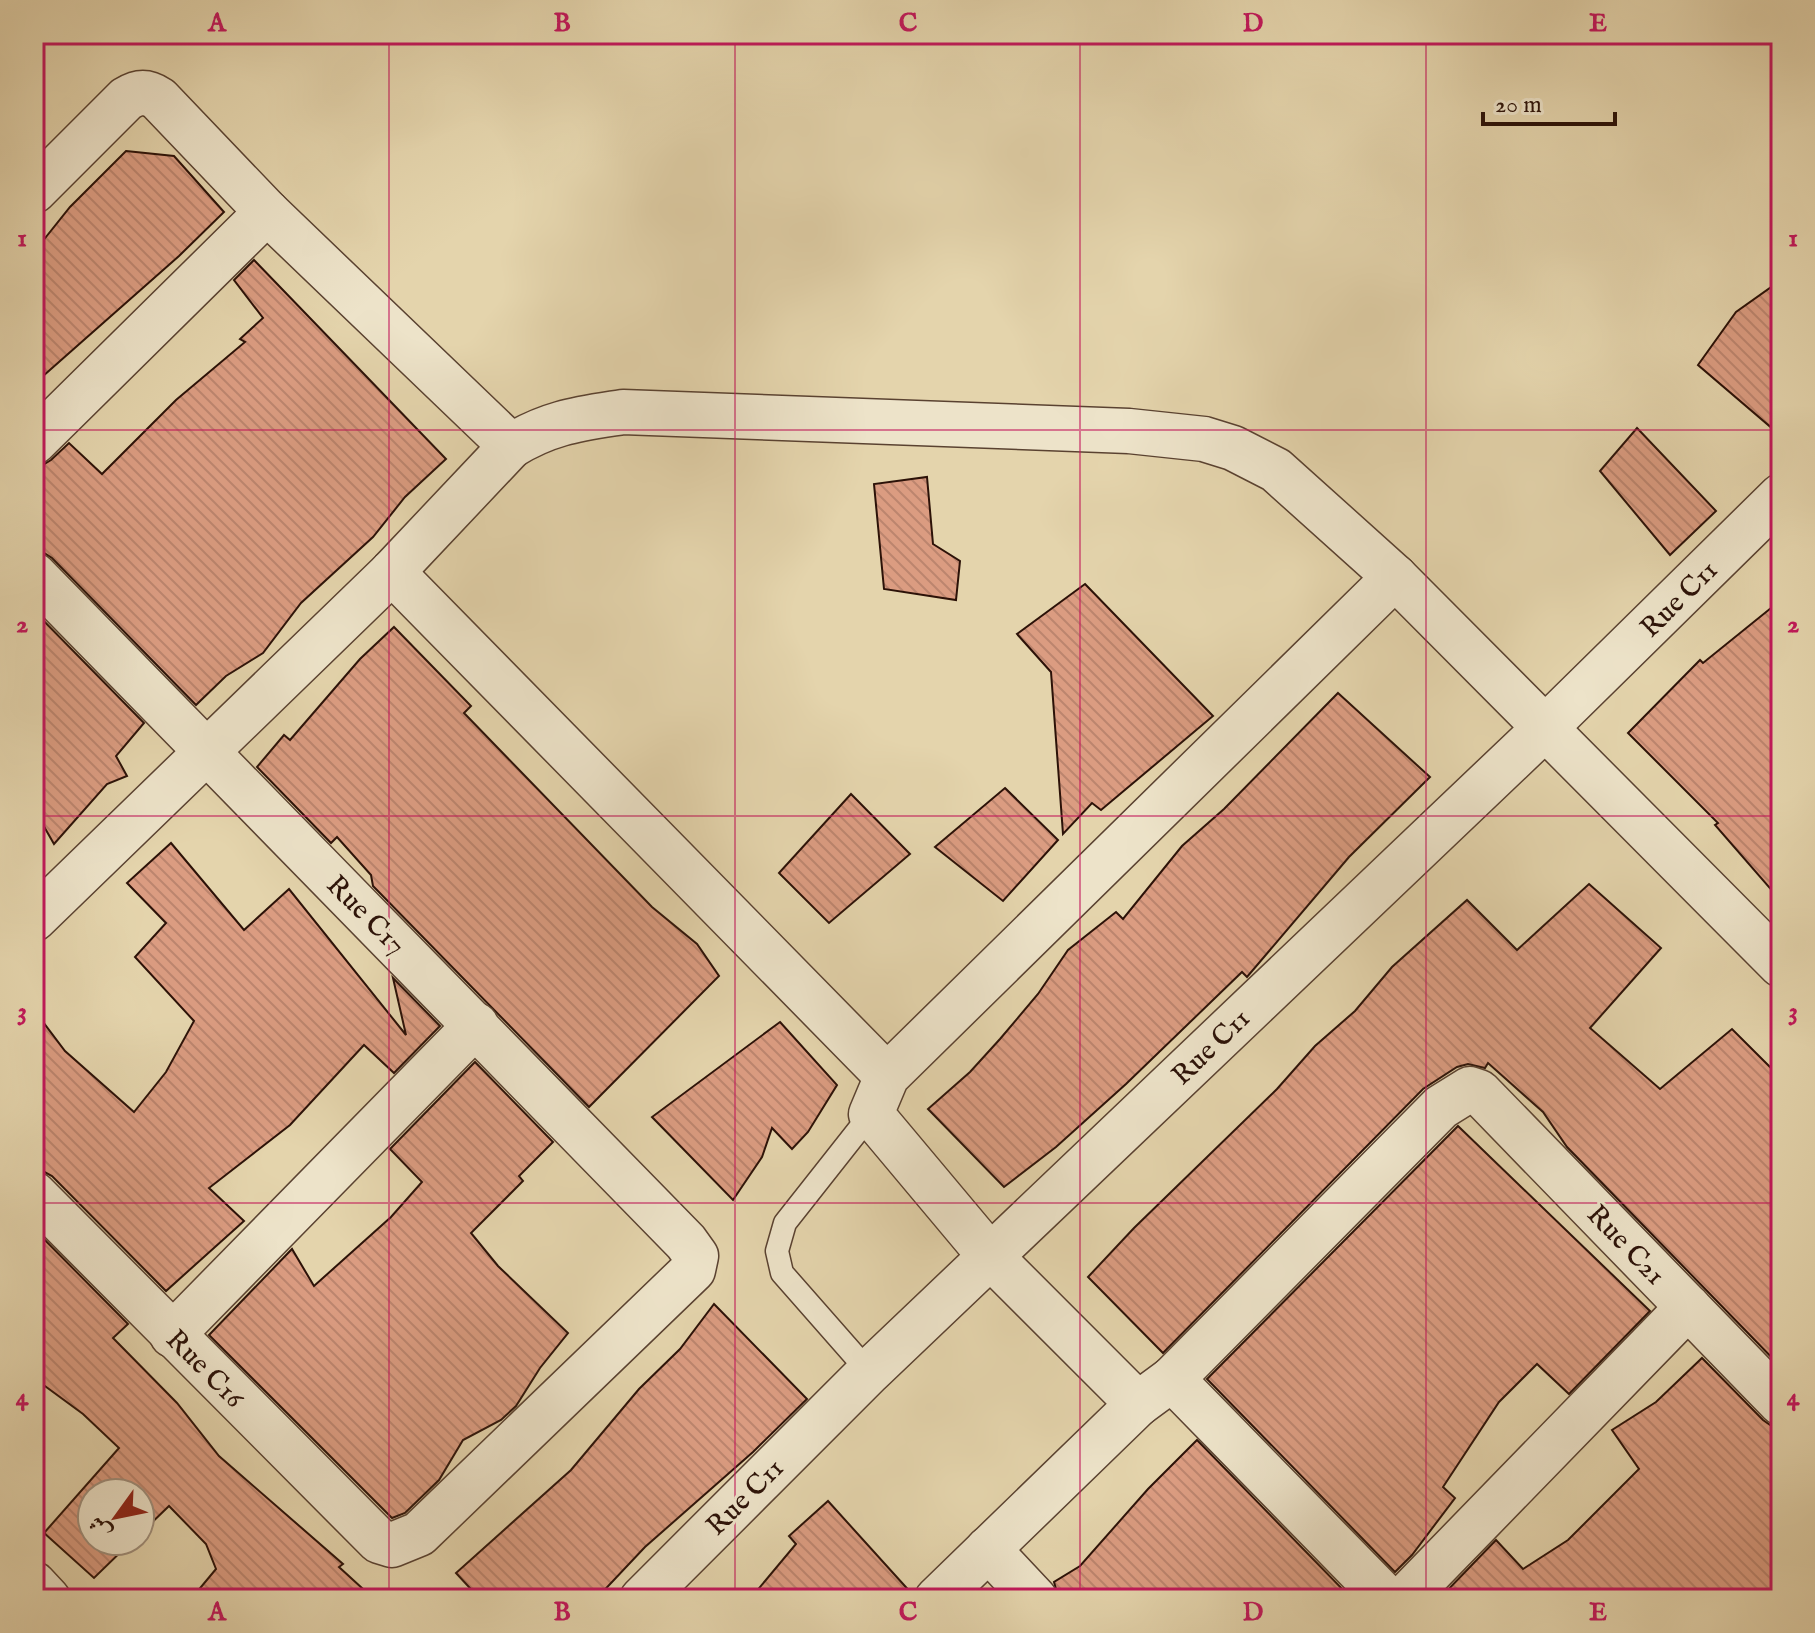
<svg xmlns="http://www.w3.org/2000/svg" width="1815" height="1633" font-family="'IM FELL English',Amiri,serif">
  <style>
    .building { fill: url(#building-back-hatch); stroke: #2c1208; stroke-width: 2 }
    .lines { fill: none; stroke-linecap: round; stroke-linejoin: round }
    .service-casing { stroke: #5a4231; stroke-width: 25 }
    .minor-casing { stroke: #5a4231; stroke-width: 47 }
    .tertiary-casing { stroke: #5a4231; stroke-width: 47 }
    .service { stroke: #ede3c9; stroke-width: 22 }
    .minor { stroke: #ede3c9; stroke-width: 44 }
    .tertiary { stroke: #ede3c9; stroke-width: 44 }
    .grid { fill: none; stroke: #c2185b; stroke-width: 2; stroke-opacity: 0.55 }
    .labels { text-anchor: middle; stroke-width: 6; stroke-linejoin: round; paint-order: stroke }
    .street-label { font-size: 28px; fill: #2c1208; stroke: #ede3c9 }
    .neatline { fill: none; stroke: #c2185b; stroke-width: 3 }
    .grid-label { font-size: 26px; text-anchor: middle; font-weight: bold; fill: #c2185b }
  </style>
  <defs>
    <pattern id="building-back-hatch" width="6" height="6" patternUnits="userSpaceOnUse" patternTransform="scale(2)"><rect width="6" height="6" fill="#db9c81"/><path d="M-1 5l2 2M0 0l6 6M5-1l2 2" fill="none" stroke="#bc856e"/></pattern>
  </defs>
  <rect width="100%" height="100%" fill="#e4d4ac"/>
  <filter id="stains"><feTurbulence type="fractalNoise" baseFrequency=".0025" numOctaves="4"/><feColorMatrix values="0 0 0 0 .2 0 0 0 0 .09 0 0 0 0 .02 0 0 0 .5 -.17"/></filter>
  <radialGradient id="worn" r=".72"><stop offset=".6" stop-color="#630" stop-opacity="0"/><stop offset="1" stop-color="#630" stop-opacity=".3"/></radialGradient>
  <g class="building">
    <polygon points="126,151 174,156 224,212 179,256 34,384 34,252 70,207"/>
    <polygon points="254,260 446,459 405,497 373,537 301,603 263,653 226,676 196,705 52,558 41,551 34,551 34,466 41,466 51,460 69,443 102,474 176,400 245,342 240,339 263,318 234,280"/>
    <polygon points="1781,280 1781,436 1698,365 1736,312"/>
    <polygon points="1637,428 1716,511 1670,555 1600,471"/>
    <polygon points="927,477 933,544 960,561 956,600 884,589 874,484"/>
    <polygon points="1085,584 1213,716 1101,810 1092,803 1063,834 1051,672 1017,634"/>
    <polygon points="1781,600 1781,901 1715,825 1718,823 1628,733 1700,660 1703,663"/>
    <polygon points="34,611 144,723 116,756 127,776 107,784 54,844 34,809"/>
    <polygon points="394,627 471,706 464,713 652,907 697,944 719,976 589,1107 373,886 371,875 337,837 331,843 257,767 284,735 290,740 360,659"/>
    <polygon points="1338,693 1430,777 1349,857 1247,977 1242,972 1126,1084 1056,1147 1004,1187 928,1109 970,1072 1000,1039 1038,994 1068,950 1116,912 1123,919 1182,846 1224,809"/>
    <polygon points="1005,788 1058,840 1003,901 935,847"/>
    <polygon points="851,794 910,854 829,923 779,873"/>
    <polygon points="171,843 244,930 289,889 406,1035 393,978 440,1026 394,1073 364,1045 290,1125 209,1188 244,1221 166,1291 52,1176 41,1170 34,1170 34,1010 65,1051 134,1112 166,1072 194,1021 135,957 166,923 127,883"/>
    <polygon points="1589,884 1661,948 1590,1028 1660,1089 1732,1029 1781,1078 1781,1367 1567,1147 1543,1112 1488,1063 1485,1068 1468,1064 1457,1067 1423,1089 1163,1353 1088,1277 1134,1228 1277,1089 1315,1046 1355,1011 1392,967 1467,900 1517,950"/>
    <polygon points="780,1022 837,1085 808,1132 792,1149 772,1128 762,1157 733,1200 652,1117"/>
    <polygon points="475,1062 553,1142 519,1176 523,1181 471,1233 498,1266 568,1333 540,1368 516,1406 501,1420 463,1440 439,1480 405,1513 392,1518 209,1335 292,1249 314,1286 391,1217 422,1182 390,1149"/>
    <polygon points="1458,1126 1650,1311 1569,1394 1537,1364 1499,1402 1443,1487 1455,1498 1412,1555 1395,1572 1207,1379"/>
    <polygon points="34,1229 128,1324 113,1338 177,1403 219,1456 343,1564 339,1567 374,1599 191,1599 216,1569 206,1544 169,1506 140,1534 140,1493 92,1493 92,1541 132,1541 94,1578 44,1533 119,1448 83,1414 34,1378"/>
    <polygon points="714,1304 807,1399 753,1452 645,1547 596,1599 480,1599 456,1573 571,1470 639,1389 680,1349"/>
    <polygon points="1702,1358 1763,1420 1773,1427 1781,1427 1781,1599 1439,1599 1496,1540 1523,1569 1568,1540 1639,1469 1612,1430 1656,1402"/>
    <polygon points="1197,1440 1352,1599 1059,1599 1054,1582 1080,1566 1148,1489"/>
    <polygon points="828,1501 913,1595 913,1599 750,1599 796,1544 789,1536"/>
  </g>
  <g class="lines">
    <g class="service-casing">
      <polyline id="service" points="869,1372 782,1273 777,1251 785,1223 871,1114"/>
    </g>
    <g class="minor-casing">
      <g id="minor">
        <path d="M34,191L126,99C139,91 147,91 159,99L267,212L511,446C550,422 579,419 623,412L1129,431L1204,439L1233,448L1276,470L1395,577L1781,965"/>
        <polyline points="34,442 267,212"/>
        <polyline points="392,572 887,1076"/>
        <polyline points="34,575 686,1242 696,1256 693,1270 419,1534 392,1545 379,1541 34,1194"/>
        <polyline points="34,919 392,572 511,446"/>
        <polyline points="172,1335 476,1025"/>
        <polyline points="1172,1379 1441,1107 1470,1089 1479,1092 1781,1403"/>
        <polyline points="988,1549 1035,1599"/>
        <polyline points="642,1599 869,1372 1545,728 1781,496"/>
        <polyline points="937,1599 1138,1404"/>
        <polyline points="1387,1599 1172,1379 1138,1404 990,1256 871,1114 887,1076 1395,577"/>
        <polyline points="1404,1599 1688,1307"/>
      </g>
    </g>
    <g class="tertiary-casing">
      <polyline id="tertiary" points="34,1584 48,1599"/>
    </g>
    <use href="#service" class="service"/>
    <use href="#minor" class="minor"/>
    <use href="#tertiary" class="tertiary"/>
  </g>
  <path class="grid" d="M389,34V1599M735,34V1599M1080,34V1599M1426,34V1599M34,430H1781M34,816H1781M34,1203H1781"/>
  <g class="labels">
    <g class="street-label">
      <text transform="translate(1678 598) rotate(-45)" y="10">Rue C11</text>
      <text transform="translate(367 914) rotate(45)" y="10">Rue C17</text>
      <text transform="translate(1210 1046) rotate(-44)" y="10">Rue C11</text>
      <text transform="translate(1627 1244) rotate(46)" y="10">Rue C21</text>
      <text transform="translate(206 1368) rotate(45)" y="10">Rue C16</text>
      <text transform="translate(744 1496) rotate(-45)" y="10">Rue C11</text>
    </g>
  </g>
  <rect width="1815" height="1633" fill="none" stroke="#e4d4ac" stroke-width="88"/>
  <g transform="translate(116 1517) rotate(237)"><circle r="38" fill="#ede3c9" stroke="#a08f7c" stroke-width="2"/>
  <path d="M0-6L14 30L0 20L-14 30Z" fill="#8f2418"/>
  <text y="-12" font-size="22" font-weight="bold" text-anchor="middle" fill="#2c1208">ش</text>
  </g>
  <path d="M1483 112v12h132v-12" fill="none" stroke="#2c1208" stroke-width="4"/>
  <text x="1495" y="112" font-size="24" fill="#2c1208" stroke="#ede3c9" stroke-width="6" paint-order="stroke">20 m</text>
  <rect x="44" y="44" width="1727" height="1545" class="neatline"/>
  <g class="grid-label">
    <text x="217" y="31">A</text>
    <text x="562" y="31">B</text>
    <text x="908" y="31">C</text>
    <text x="1253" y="31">D</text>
    <text x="1598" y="31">E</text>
    <text x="22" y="246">1</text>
    <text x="1793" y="246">1</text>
    <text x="22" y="632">2</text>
    <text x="1793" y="632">2</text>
    <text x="22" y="1019">3</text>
    <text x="1793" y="1019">3</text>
    <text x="22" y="1405">4</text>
    <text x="1793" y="1405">4</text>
    <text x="217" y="1620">A</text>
    <text x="562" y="1620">B</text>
    <text x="908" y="1620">C</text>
    <text x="1253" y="1620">D</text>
    <text x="1598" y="1620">E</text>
  </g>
  <rect width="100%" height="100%" filter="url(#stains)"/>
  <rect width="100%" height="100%" fill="url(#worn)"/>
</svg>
